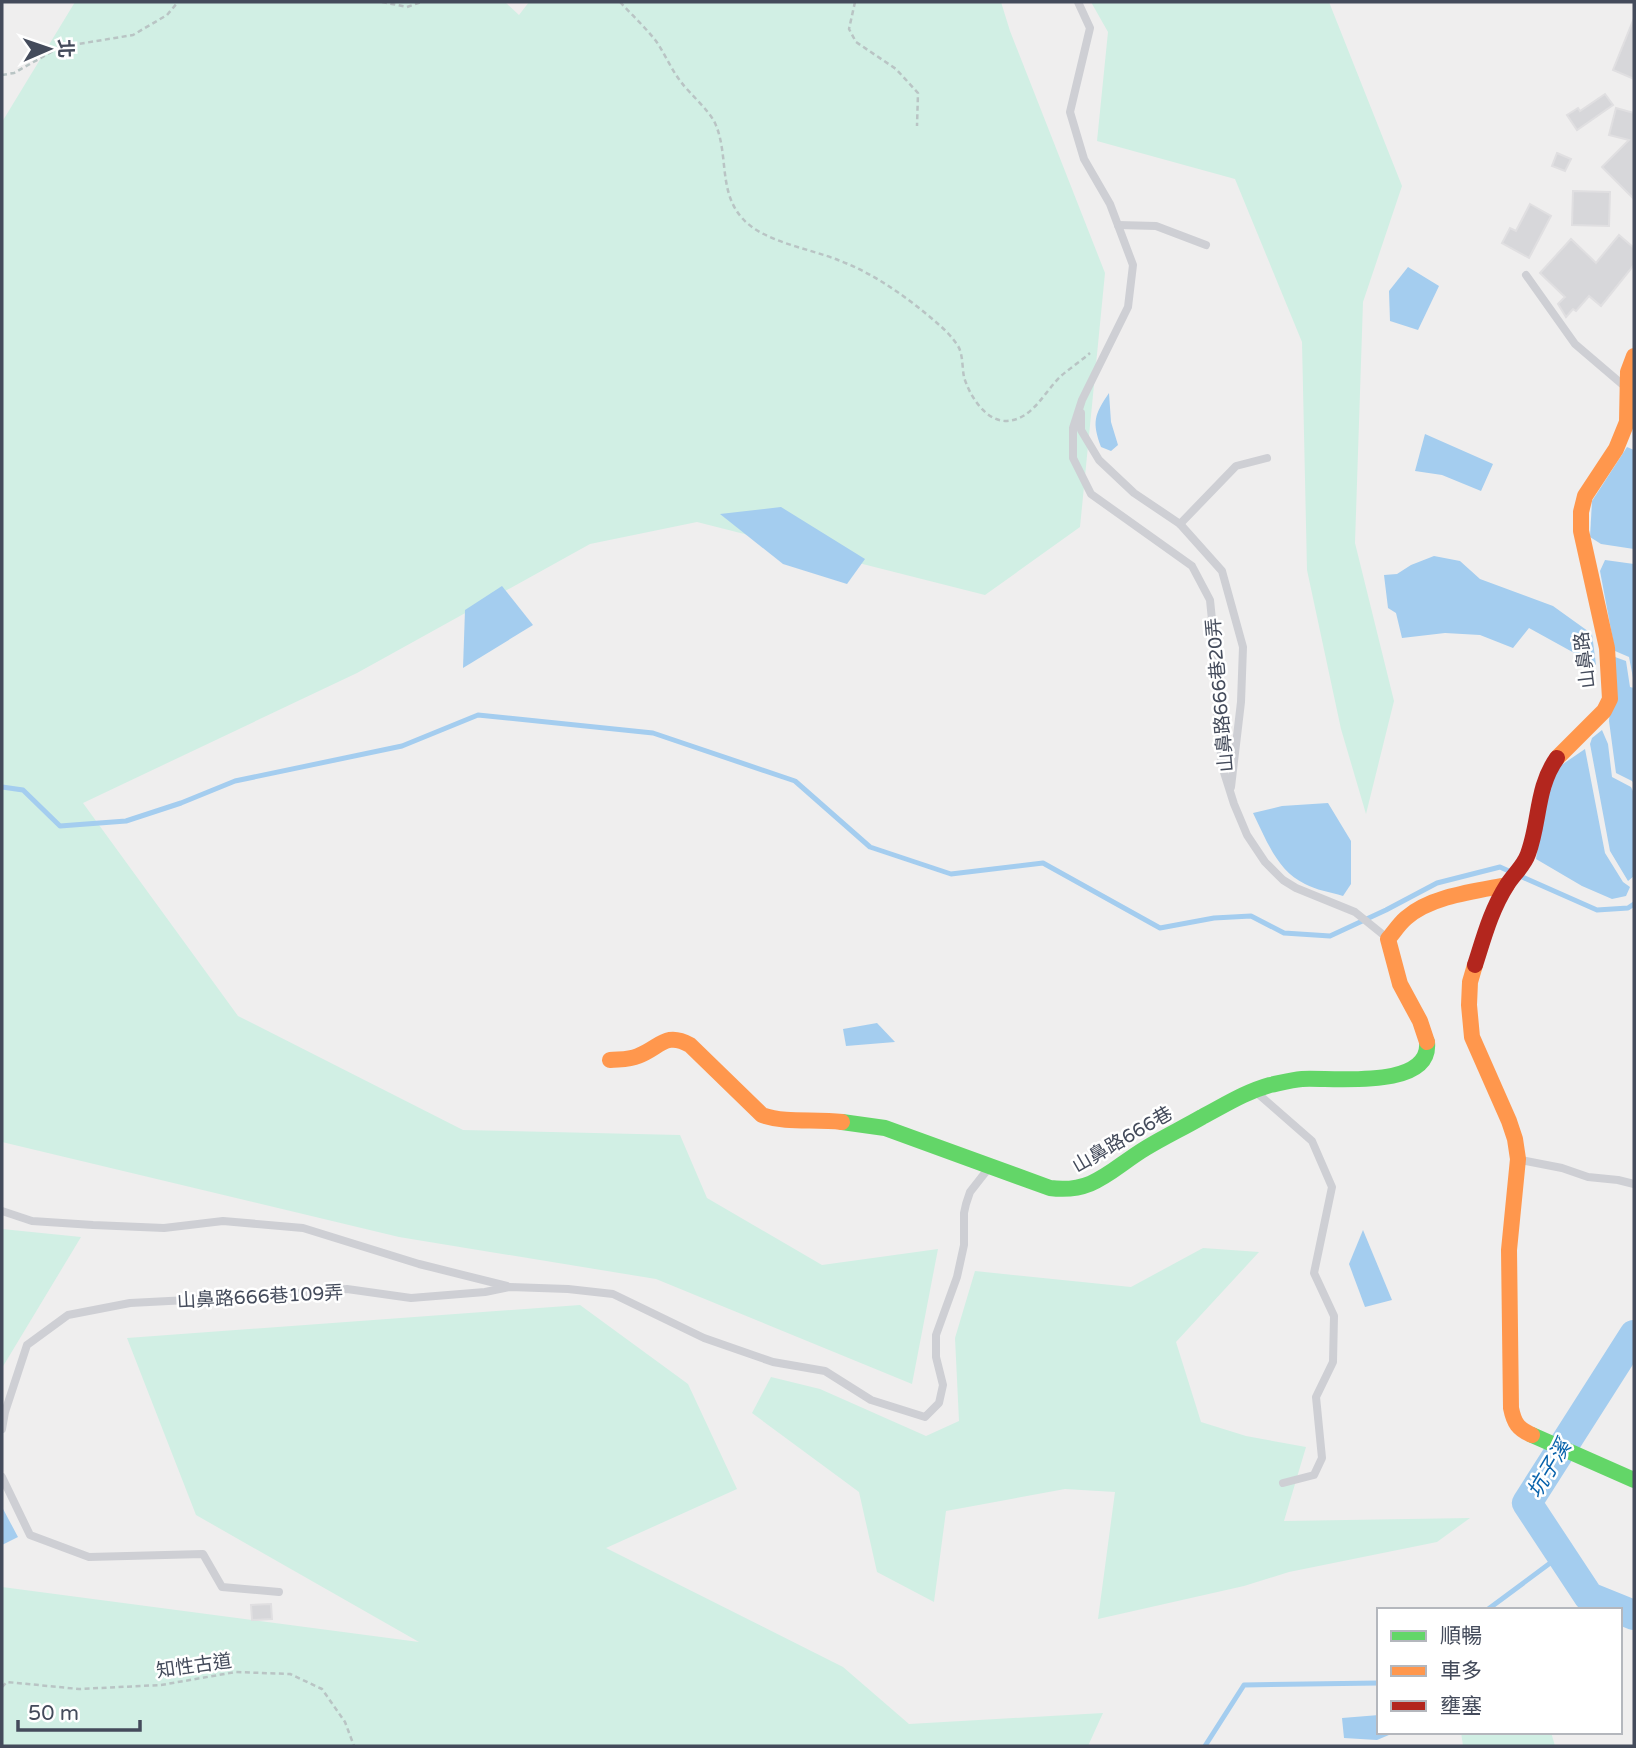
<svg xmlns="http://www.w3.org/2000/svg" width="1636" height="1748" font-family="'Varela Round','Noto Sans TC',sans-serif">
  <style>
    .green { fill: #d1efe4 }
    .water { fill: #a4cdef }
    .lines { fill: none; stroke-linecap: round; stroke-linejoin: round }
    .stream { stroke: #a4cdef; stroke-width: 5 }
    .river { stroke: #a4cdef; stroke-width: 30 }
    .building { fill: #d7d7da; stroke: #e0dfe1; stroke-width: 2 }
    .path { stroke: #b9c4c4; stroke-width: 2.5; stroke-dasharray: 5 3.5; stroke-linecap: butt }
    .lane { stroke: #cecfd4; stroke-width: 8 }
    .fast { stroke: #63d668; stroke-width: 16 }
    .slow { stroke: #ff974d; stroke-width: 16 }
    .jam { stroke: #b3261e; stroke-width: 16 }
    .labels { text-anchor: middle; stroke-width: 5; stroke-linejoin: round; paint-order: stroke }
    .street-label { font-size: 19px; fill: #444b5b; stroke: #fff }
    .water-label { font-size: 21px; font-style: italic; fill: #0762ab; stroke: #fff }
  </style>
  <rect width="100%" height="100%" fill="#efeeee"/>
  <g class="green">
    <polygon points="75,2 505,2 519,15 529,2 1001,2 1010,31 1105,273 1080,527 985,595 697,522 590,544 357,673 83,803 238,1016 463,1130 680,1135 707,1198 822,1265 938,1249 912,1384 656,1279 399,1237 2,1142 2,122"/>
    <polygon points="1091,2 1329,2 1402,186 1363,302 1355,543 1394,701 1366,814 1341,729 1307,570 1302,342 1235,179 1097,141 1108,32"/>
    <polygon points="2,1229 81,1237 2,1368"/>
    <polygon points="1203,1248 1259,1252 1176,1342 1201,1422 1246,1436 1306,1447 1284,1521 1470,1518 1437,1542 1289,1572 1244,1586 1098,1619 1115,1492 1065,1489 946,1511 934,1602 877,1572 859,1492 752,1413 771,1377 820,1389 926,1436 959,1421 955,1338 975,1271 1131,1287"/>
    <polygon points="580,1305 688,1384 737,1489 606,1548 843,1667 909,1724 1103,1713 1088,1746 2,1746 2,1587 419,1642 196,1515 127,1338"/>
    <polygon points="1461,1732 1551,1732 1555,1746 1463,1746"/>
  </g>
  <g class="water">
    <polygon points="1408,267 1439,286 1418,330 1390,321 1389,291"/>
    <path d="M1109,393L1111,422L1118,445L1111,451L1101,447C1092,422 1094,415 1109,393Z"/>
    <polygon points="1425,434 1493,464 1481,491 1442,475 1415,471"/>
    <polygon points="1627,447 1634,450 1634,549 1601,544 1590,537 1592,501"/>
    <polygon points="781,507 865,559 847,584 783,564 720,514"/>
    <polygon points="1434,556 1460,561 1480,579 1553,606 1592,634 1596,665 1529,628 1513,648 1480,635 1445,633 1402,638 1396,613 1388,608 1384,575 1397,574 1411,565"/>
    <polygon points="1605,560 1634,564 1634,683 1629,657 1615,651 1600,571"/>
    <polygon points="502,586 533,625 463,668 465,610"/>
    <polygon points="1615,657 1626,661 1630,687 1634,688 1634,784 1632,781 1616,773 1609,721"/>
    <polygon points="1602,730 1608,744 1612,777 1631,787 1634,793 1634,876 1628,881 1610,851 1590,744 1592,738"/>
    <polygon points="1585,749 1605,853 1623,882 1630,887 1626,896 1612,899 1582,886 1536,859 1546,786 1560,766"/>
    <path d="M1328,803L1351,841V884L1343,896C1330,892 1316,890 1305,884C1277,871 1266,839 1253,813L1282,806Z"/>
    <polygon points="877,1023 895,1042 846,1046 843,1029"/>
    <polygon points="1363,1230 1392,1300 1365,1307 1349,1264"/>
    <polygon points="2,1507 18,1537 2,1545"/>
    <polygon points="1379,1715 1379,1732 1396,1732 1377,1740 1344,1738 1342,1718"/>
  </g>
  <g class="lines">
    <g class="stream">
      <polyline points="2,787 23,790 60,826 126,821 181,803 235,781 402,746 478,715 653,733 795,781 870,847 951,874 1043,863 1160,928 1214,918 1251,916 1284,933 1330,936 1386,910 1437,883 1500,867 1511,872"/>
      <polyline points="1520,876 1597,910 1628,908 1634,904"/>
      <polyline points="1487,1610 1561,1555"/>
      <polyline points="1205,1746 1244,1685 1379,1683"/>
    </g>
    <polyline class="river" points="1634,1335 1527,1503 1589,1597 1634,1615"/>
  </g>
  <g class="building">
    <polygon points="1634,18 1634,79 1613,70"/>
    <polygon points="1605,94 1613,105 1577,130 1567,115 1578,108 1580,111"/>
    <polygon points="1616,108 1634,113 1634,199 1602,167 1629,140 1609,135"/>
    <polygon points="1557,153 1571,159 1565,171 1552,166"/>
    <polygon points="1573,191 1610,192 1609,226 1572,225"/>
    <polygon points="1530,204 1551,216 1529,258 1502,243 1510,228 1516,231"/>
    <polygon points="1619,235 1634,248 1634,265 1601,306 1589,296 1576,311 1573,309 1566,317 1558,304 1565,297 1540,273 1571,239 1596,263"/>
    <polygon points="271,1604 272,1619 252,1620 251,1605"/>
  </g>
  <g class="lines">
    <g class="path">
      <polyline points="382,2 407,7 421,2"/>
      <path d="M620,2C632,15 645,27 656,41C665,54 671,69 681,82C690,94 708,109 715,123C729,154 718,191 742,218C763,242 808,248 838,260C870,272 898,291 924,312C937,323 949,332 958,346C963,354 962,367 964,377C969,394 984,420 1005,421C1032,421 1044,392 1061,376C1070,368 1081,361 1090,353"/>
      <polyline points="855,2 849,29 856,42 896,69 918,93 917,126"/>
      <polyline points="2,75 14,73 60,47 133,35 167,15 178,2"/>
      <polyline points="2,1687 7,1682 79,1689 161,1685 236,1672 290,1674 322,1689 345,1722 354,1746"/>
    </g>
    <g class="lane">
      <polyline points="1078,2 1090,28 1070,112 1084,159 1110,204 1133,265 1128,307 1082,400 1073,428 1073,458 1091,494 1192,566 1210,600 1216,659 1217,712 1222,766 1234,804 1247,835 1265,862 1283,880 1296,888 1355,912 1386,937"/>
      <polyline points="1118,225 1156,226 1206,245"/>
      <polyline points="1526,275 1575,344 1623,385"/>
      <polyline points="1081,413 1081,430 1099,460 1134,493 1180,524 1222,571 1243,647 1241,702 1231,787"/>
      <polyline points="1180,524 1236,466 1267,458"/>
      <polyline points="1256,1092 1312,1141 1332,1187 1314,1273 1334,1316 1333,1362 1316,1397 1322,1458 1314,1475 1283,1483"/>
      <polyline points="1521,1160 1562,1168 1588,1177 1618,1180 1634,1184"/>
      <polyline points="2,1211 32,1221 93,1225 164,1228 223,1221 303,1228 419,1264 507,1286"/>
      <polyline points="2,1429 5,1412 27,1345 68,1315 130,1303 268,1296 347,1289 411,1298 485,1292 510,1287 568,1289 613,1294 704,1338 773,1362 825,1371 871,1400 925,1417 939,1403 943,1385 936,1357 936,1335 957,1277 964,1245 964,1213 966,1204 970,1192 988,1169"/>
      <polyline points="2,1477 30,1535 89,1557 203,1554 222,1587 279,1592"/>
    </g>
    <g class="fast">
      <path d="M842,1122L885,1128L1050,1188C1094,1194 1111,1169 1146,1148C1164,1137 1183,1128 1202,1117C1225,1105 1245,1092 1270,1085C1280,1083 1291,1080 1302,1079C1330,1077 1432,1091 1427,1042"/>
      <polyline points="1532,1435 1634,1480"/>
    </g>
    <g class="slow">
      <polyline points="1557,758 1604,711 1610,699 1607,648 1581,531 1581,512 1585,496 1616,449 1627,422 1628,372 1634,356"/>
      <path d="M1475,965L1470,982L1469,1005L1472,1037L1509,1121L1515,1139L1518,1159L1509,1250L1511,1408C1514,1423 1518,1429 1532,1435"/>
      <path d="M1427,1042L1420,1021L1400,984L1388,939C1394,932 1399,924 1406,918C1431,896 1476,891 1507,885"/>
      <path d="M610,1060C619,1059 629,1060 638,1056C660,1048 665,1031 690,1045L762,1115C788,1124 815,1118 842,1122"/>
    </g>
    <path class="jam" d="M1475,965C1484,937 1491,910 1507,885C1513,875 1524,866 1528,854C1540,822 1536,787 1557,758"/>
  </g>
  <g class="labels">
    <g class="street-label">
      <text transform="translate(1584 660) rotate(-97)" y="7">山鼻路</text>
      <text transform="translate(1219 695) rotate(-95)" y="7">山鼻路666巷20弄</text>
      <text transform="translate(1122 1139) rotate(-30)" y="7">山鼻路666巷</text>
      <text transform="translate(260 1296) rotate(-3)" y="7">山鼻路666巷109弄</text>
      <text transform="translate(194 1665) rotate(-8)" y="7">知性古道</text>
    </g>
    <g class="water-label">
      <text transform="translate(1549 1469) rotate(-59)" y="7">坑子溪</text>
    </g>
  </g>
  <rect width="1636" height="1748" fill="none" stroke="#444b5b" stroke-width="7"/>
  <rect x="1377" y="1608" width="245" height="126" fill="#ffffff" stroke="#b4b7bd" stroke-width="2"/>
  <rect x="1391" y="1631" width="35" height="10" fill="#63d668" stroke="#b4b7bd" stroke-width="2"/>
  <text x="1440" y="1643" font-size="21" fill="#444b5b">順暢</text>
  <rect x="1391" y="1666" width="35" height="10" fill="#ff974d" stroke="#b4b7bd" stroke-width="2"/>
  <text x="1440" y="1678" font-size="21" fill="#444b5b">車多</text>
  <rect x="1391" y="1701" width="35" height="10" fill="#b3261e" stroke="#b4b7bd" stroke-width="2"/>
  <text x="1440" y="1713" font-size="21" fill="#444b5b">壅塞</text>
  <g transform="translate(49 49) rotate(88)" stroke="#ffffff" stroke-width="5" paint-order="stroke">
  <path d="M0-5L12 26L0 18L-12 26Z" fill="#444b5b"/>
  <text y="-10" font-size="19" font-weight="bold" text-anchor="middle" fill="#444b5b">北</text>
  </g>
  <path d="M18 1720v10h122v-10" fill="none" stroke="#444b5b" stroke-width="3.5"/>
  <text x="28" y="1720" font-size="21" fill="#444b5b" stroke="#ffffff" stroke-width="5" paint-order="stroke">50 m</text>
</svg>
